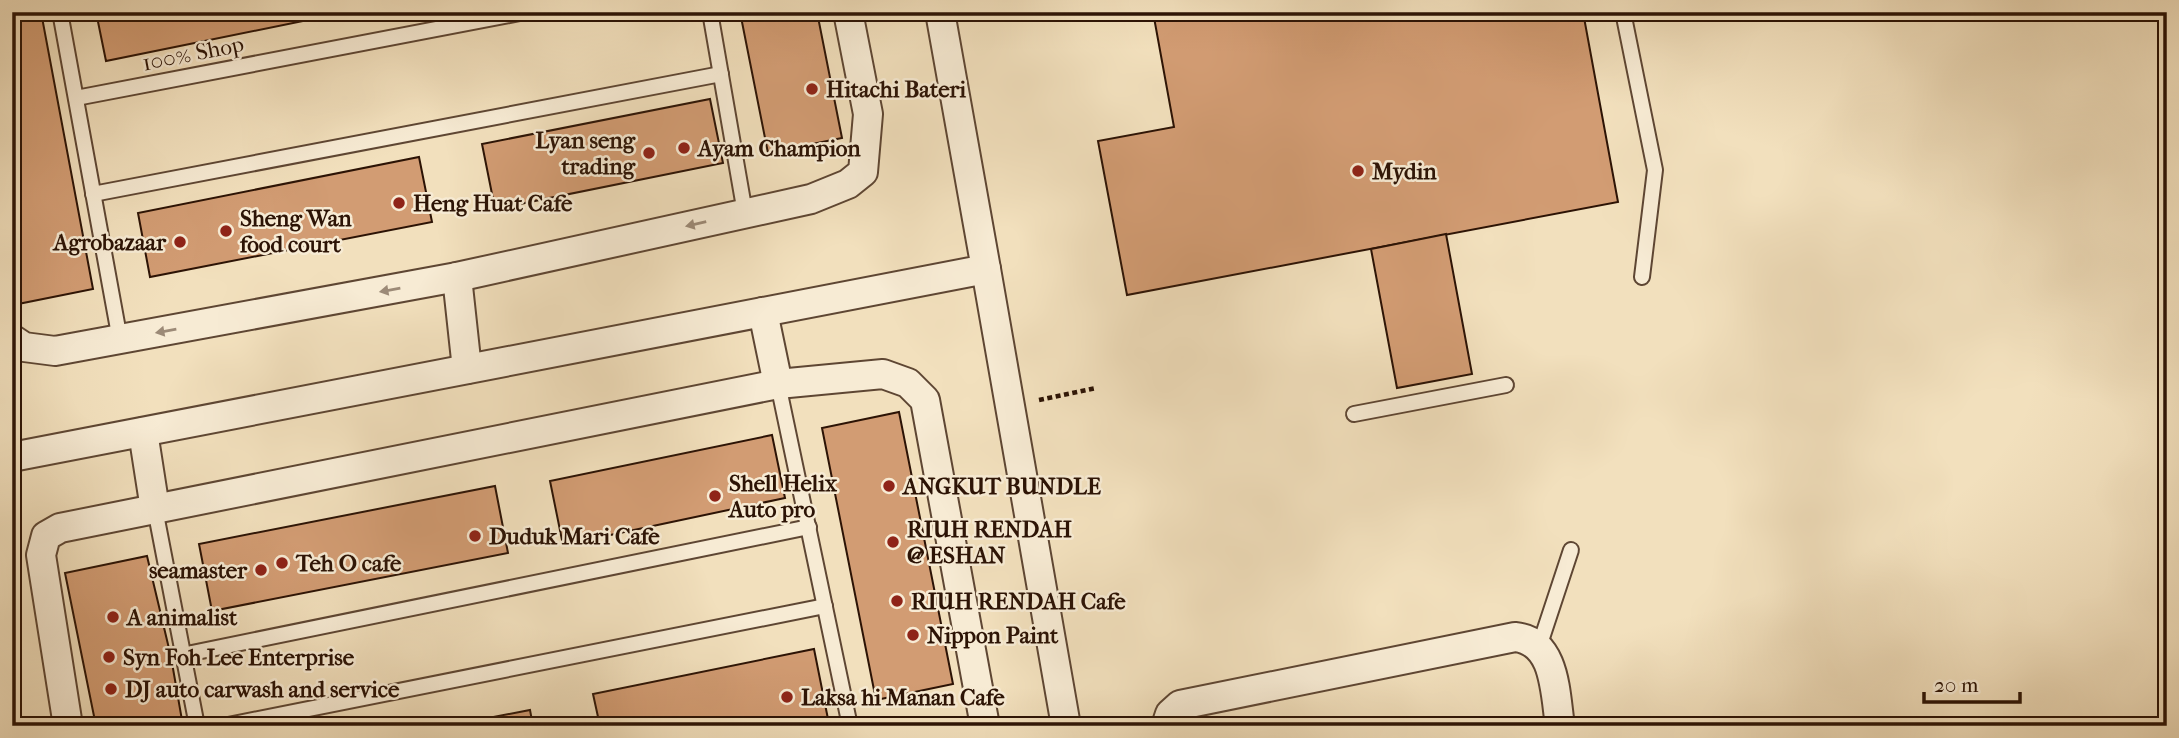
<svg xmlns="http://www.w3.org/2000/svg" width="2179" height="738" font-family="'IM FELL French Canon',serif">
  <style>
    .building { fill: #d29c73; stroke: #2c1305; stroke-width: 2 }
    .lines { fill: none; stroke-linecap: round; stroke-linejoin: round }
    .service-casing { stroke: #5e4633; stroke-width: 18 }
    .minor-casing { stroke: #5e4633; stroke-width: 32 }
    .path { stroke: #2c1305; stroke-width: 4.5; stroke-dasharray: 5 3.5; stroke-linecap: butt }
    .service { stroke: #f7ebd4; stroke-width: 14 }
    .minor { stroke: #f7ebd4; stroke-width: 28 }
    .oneway { fill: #9c8a77 }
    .poi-dot { fill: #8f2418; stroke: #f7ebd4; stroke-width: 2.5 }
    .labels { text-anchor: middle; stroke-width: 5; stroke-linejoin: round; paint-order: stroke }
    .street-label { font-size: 23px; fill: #2c1305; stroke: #f7ebd4 }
    .poi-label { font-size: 23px; font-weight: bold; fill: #2c1305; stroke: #f7ebd4; text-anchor: start }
  </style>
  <rect width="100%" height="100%" fill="#f2e0bd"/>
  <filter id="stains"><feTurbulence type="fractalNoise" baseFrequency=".00286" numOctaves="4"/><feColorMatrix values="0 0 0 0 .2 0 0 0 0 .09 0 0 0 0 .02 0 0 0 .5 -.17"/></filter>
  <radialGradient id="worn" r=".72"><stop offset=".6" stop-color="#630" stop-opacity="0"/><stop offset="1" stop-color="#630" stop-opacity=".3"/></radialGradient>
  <g class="building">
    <polygon points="12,12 41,12 93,289 18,304 12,273"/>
    <polygon points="96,12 347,12 106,61"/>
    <polygon points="740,12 817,12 842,138 768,153"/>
    <polygon points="1153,12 1583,12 1618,202 1127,295 1098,141 1174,127"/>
    <polygon points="710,99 723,163 495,209 482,144"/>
    <polygon points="419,157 432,222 150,277 138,213"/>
    <polygon points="1446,234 1472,374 1397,388 1371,249"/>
    <polygon points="899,412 953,684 876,700 822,428"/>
    <polygon points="772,435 785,498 563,545 550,481"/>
    <polygon points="495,486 508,553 212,611 199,544"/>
    <polygon points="147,556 171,657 183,726 96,726 65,573"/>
    <polygon points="814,649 828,719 793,726 600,726 593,694"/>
    <polygon points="530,710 533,726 447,726"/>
  </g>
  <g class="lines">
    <g class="service-casing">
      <g id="service">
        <polyline points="60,12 120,340"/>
        <polyline points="710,12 745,213"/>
        <polyline points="1623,12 1655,170 1642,277"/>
        <polyline points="76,98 525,12"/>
        <polyline points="93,194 721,74"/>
        <polyline points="778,384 850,726"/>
        <polyline points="1354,414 1506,385"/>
        <polyline points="155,509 197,726"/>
        <polyline points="1539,647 1571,550"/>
        <polyline points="182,655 809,527"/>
        <polyline points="223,726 825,606"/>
      </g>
    </g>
    <g class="minor-casing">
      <g id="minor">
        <polyline points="986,269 1066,726"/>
        <polyline points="457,277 467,369"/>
        <polyline points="763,312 778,384"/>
        <polyline points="12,339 24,347 55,351 457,277 811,199 848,184 863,172 868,114 848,12"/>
        <polyline points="143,432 155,509"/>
        <polyline points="12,457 986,269 940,12"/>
        <polyline points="68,726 41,555 46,536 60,528 778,384 883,374 908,383 925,400 985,726"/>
        <path d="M1166,726L1170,714L1180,705L1515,637C1556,641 1555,693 1560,726"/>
      </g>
    </g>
    <polyline class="path" points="1039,400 1096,388"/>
    <use href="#service" class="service"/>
    <use href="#minor" class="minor"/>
  </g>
  <defs><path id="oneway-solid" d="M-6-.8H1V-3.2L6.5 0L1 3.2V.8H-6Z" transform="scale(1.75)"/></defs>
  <g class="oneway">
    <use href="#oneway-solid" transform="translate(696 224) rotate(167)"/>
    <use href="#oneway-solid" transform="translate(390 290) rotate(170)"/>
    <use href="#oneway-solid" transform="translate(166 331) rotate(170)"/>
  </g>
  <g class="poi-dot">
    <circle cx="812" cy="89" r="7"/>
    <circle cx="684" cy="148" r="7"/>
    <circle cx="649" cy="153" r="7"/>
    <circle cx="1358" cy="171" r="7"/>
    <circle cx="399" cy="203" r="7"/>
    <circle cx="226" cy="231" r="7"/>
    <circle cx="180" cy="242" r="7"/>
    <circle cx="889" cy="486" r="7"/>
    <circle cx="715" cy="496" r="7"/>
    <circle cx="475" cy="536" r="7"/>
    <circle cx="893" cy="542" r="7"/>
    <circle cx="282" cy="563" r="7"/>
    <circle cx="261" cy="570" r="7"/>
    <circle cx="897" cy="601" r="7"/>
    <circle cx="113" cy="617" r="7"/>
    <circle cx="913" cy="635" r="7"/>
    <circle cx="109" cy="657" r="7"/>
    <circle cx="111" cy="689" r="7"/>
    <circle cx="787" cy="697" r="7"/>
  </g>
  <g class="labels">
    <g class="street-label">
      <text transform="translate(193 53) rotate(-11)" y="8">100% Shop</text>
    </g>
    <g class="poi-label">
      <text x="826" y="97">Hitachi Bateri</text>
      <text x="635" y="148" text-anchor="end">Lyan seng<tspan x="635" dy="26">trading</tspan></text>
      <text x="698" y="156">Ayam Champion</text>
      <text x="1372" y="179">Mydin</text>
      <text x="413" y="211">Heng Huat Cafe</text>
      <text x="240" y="226">Sheng Wan<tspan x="240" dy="26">food court</tspan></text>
      <text x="166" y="250" text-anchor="end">Agrobazaar</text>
      <text x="729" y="491">Shell Helix<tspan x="729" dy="26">Auto pro</tspan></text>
      <text x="903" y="494">ANGKUT BUNDLE</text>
      <text x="907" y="537">RIUH RENDAH<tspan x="907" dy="26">@ ESHAN</tspan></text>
      <text x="489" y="544">Duduk Mari Cafe</text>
      <text x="296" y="571">Teh O cafe</text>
      <text x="247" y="578" text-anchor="end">seamaster</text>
      <text x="911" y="609">RIUH RENDAH Cafe</text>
      <text x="127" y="625">A animalist</text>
      <text x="927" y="643">Nippon Paint</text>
      <text x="123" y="665">Syn Foh Lee Enterprise</text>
      <text x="125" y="697">DJ auto carwash and service</text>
      <text x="801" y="705">Laksa hi Manan Cafe</text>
    </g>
  </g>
  <rect width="2179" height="738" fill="none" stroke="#f2e0bd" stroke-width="42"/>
  <rect x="14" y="14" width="2151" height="710" fill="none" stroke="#2c1305" stroke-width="3.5"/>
  <rect x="21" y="21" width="2137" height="696" fill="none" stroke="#2c1305" stroke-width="2"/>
  <path d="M1924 692v10h96v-10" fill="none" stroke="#2c1305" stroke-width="3.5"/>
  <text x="1934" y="692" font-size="21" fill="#2c1305" stroke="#f7ebd4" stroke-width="5" paint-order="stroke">20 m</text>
  <rect width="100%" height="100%" filter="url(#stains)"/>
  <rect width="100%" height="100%" fill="url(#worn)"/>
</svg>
